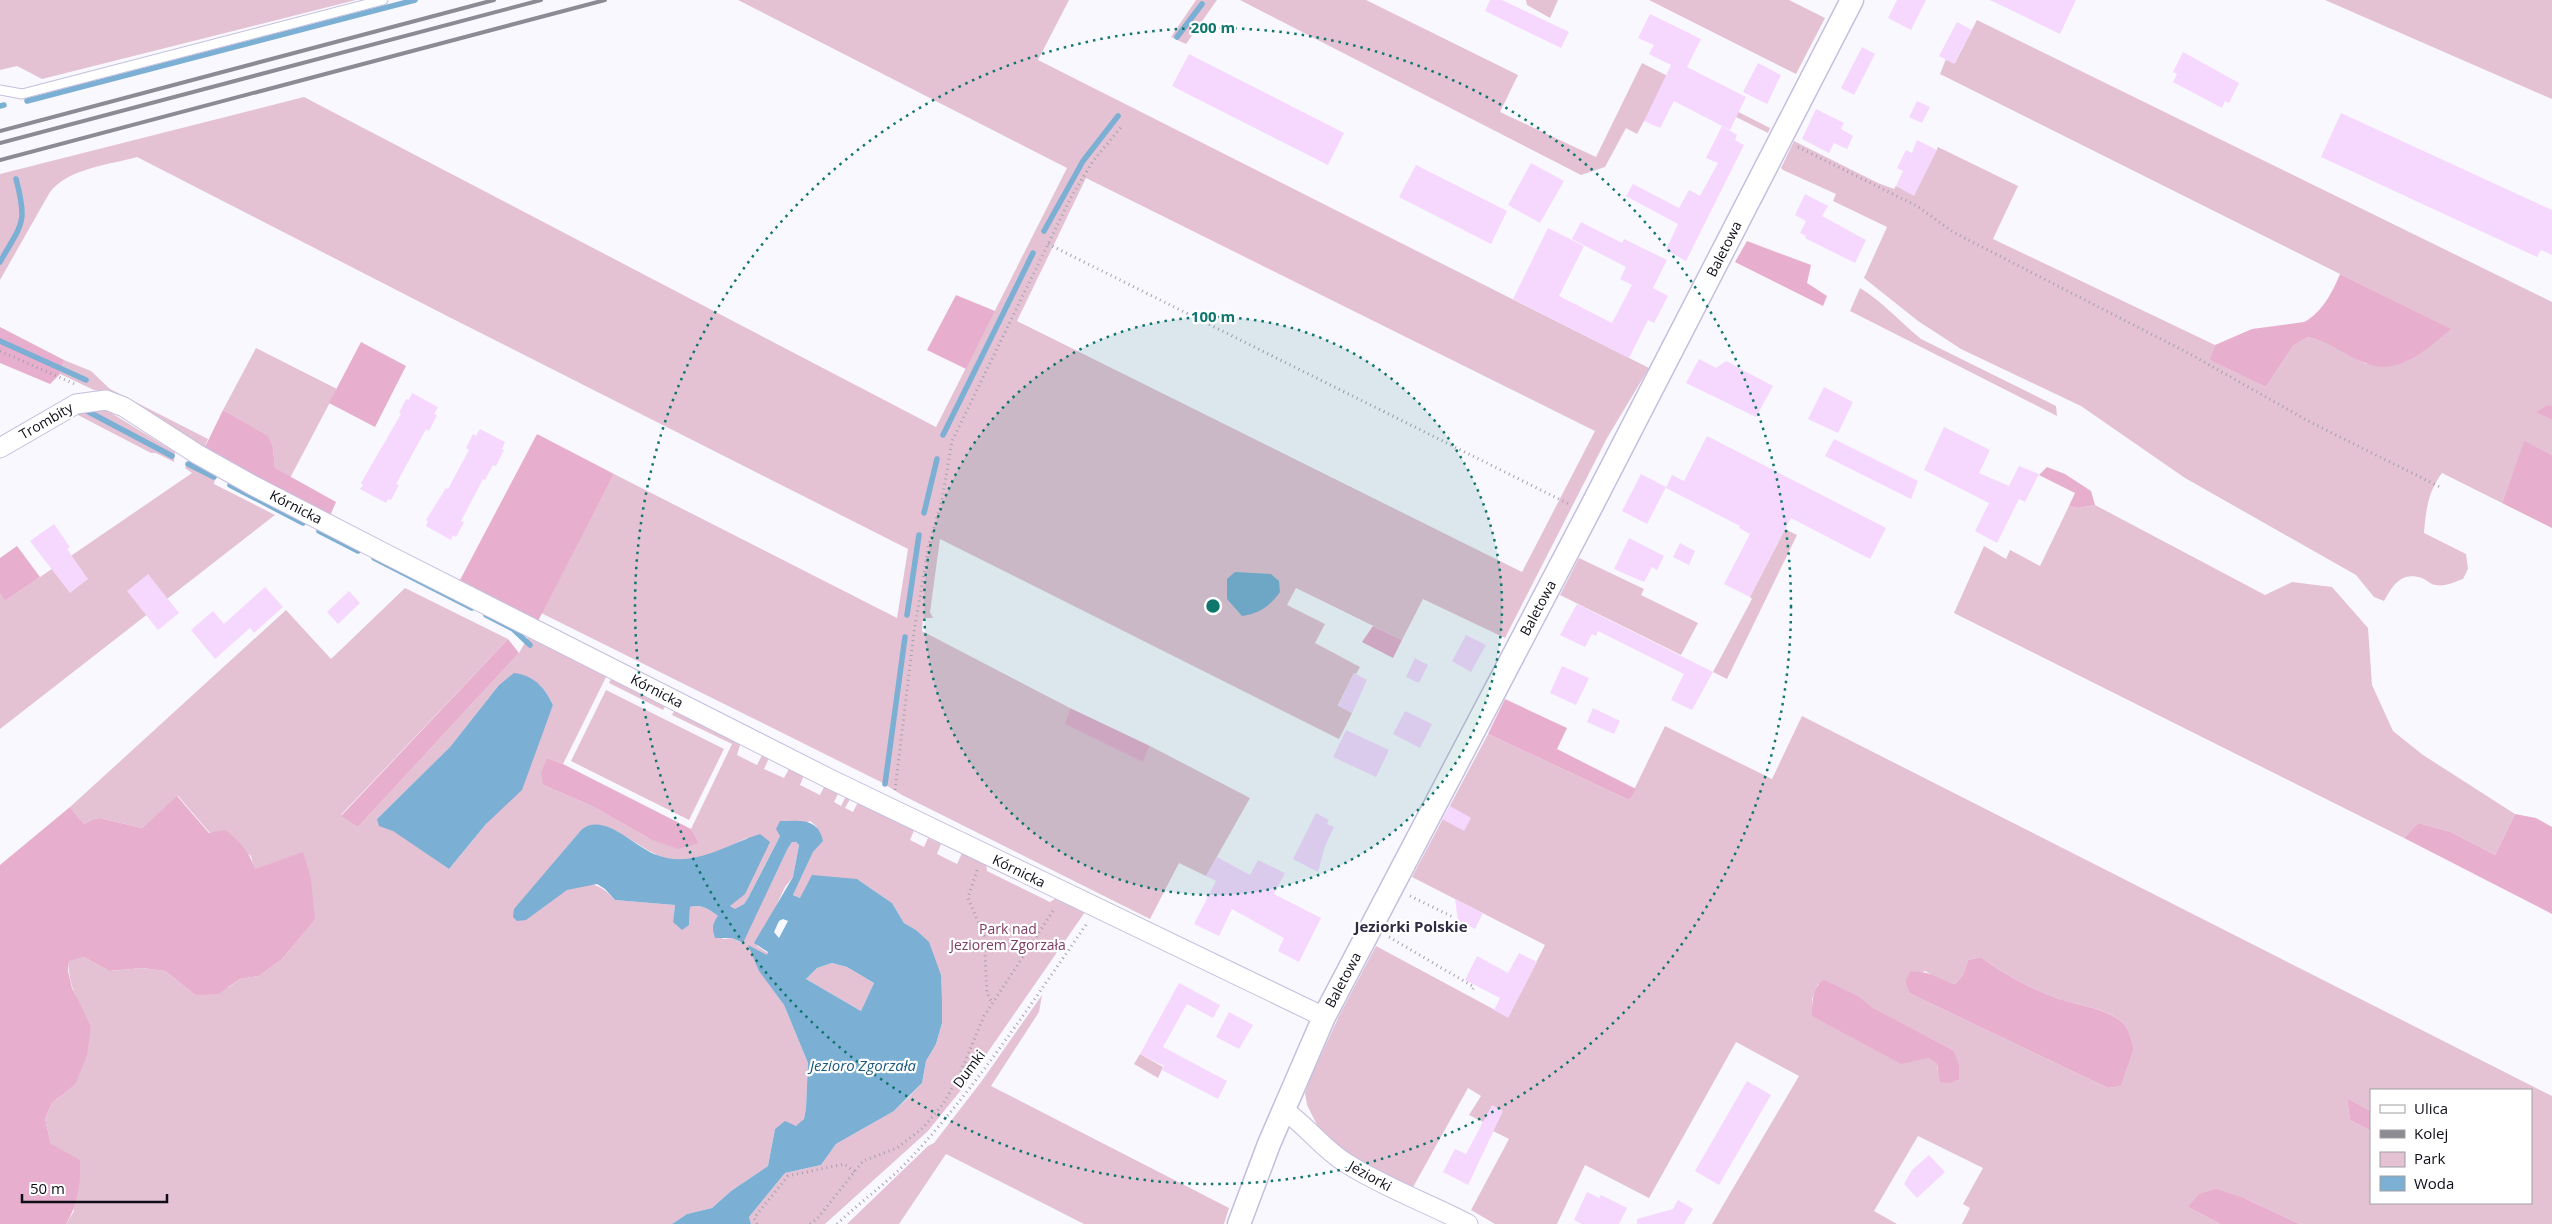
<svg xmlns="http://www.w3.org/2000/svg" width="2552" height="1224" font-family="'Open Sans',sans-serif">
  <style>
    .green { fill: #e4c2d4; fill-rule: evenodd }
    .forest { fill: #e7afcd }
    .water { fill: #7bafd3; fill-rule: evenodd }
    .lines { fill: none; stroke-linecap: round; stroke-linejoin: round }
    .stream { stroke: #7bafd3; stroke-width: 5.5 }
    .building { fill: #f6d7fe }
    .service-casing { stroke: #c4bfde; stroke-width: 11 }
    .minor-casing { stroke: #c4bfde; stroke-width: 21 }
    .tertiary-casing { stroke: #c4bfde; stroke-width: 25 }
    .path { stroke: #a3a2aa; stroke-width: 3; stroke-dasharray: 1 4; stroke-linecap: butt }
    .service { stroke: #fff; stroke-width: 9 }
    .minor { stroke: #fff; stroke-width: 19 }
    .tertiary { stroke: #fff; stroke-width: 22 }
    .rail { stroke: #8c8b93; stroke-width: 4 }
    .ring { fill: none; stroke: #0f766e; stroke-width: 2.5; stroke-dasharray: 2.5 5 }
    .labels { text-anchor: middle; stroke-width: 4.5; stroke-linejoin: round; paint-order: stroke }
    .street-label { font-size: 14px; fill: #0f0d17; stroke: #fff }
    .park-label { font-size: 14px; fill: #7d3a62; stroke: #fff }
    .neighbourhood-label { font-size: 15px; font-weight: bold; fill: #302b43; stroke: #fff }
    .water-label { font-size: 15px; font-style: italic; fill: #1a577b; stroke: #fff }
    .centre { fill: #0f766e; stroke: #fff; stroke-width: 2.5 }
    .ring-label { font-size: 15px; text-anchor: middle; font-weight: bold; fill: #0f766e; stroke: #fff; stroke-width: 4.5; stroke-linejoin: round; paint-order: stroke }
  </style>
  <rect width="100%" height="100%" fill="#f9f8ff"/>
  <g class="green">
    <polygon points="0,0 356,0 42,79 17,66 0,70"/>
    <path d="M738,0H1069L1038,60L1649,368L1607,438L1505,638L1423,599L1402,640L1296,588L1287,605L1325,624L1315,643L1360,667L1356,674L1354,673L1338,705L1352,713L1339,739L940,539L930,612L933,618H923L922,631L1070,708L1066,724L1143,761L1150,746L1250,798L1206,876L1179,863L1150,919L902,795L881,782L541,613L614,474L897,618L908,549L451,318L137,157C109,165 69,168 50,192L0,280V174L304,97L936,427L1067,168ZM1086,178L1595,431L1522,572L1017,321Z"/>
    <polygon points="1196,0 1217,0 1186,44 1171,37"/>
    <polygon points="1240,0 1366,0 1518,75 1500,112 1596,157 1642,63 1770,128 1768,133 1680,89 1644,121 1637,134 1626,128 1605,167 1581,175"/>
    <polygon points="1526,0 1558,0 1550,18 1527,5"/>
    <polygon points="1649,0 1789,0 1825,18 1796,74"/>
    <polygon points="2325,0 2552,0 2552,99"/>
    <path d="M1977,20L2552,302V406L2537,412L2552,420V455L2524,442L2502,503L2442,473C2428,492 2426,509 2424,533L2466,554L2468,569L2463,579C2454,582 2445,587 2436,585C2431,585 2427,580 2422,578C2401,571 2393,585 2384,601L2374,597L2356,575L2185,478L2081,406L1961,349L1918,321L1864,278L1887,227L1833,201L1836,194L1783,170L1781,168L1794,141L1878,183L1894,189L1896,186L1914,195L1938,147L2018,186L1993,239L2215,345L2211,360L2266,387L2293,346L2308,337L2326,342L2366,364L2450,329L1940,74L1946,59L1955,63Z"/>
    <path d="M1860,288C1883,302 1900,322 1921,339L2056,406L2057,416L1850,311Z"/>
    <polygon points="256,348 337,389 290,478 275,468 273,447 267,436 223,410"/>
    <polygon points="64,360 91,371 110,389 208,439 204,449 108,392 94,390 60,374"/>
    <polygon points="103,408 175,452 174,462 156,453 151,453 74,413"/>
    <polygon points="189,460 216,474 214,484 275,515 0,729 0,594 5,601 192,473 185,468"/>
    <polygon points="2095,505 2265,595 2292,582 2332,587 2368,628 2372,685 2393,731 2423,755 2515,814 2495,855 2451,832 2418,823 2404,838 1954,613 1984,546 2006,559 2010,550 2040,566 2069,506 2078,508"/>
    <polygon points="1785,529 1797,535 1727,679 1713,672 1752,599 1750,597"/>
    <polygon points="1579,558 1644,589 1641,595 1698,623 1681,655 1560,595"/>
    <path d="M405,588L508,639L341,815L358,827L519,653L528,637L607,675L563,764L547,758L543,785L592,806L650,839L699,843L691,829L732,744L672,715L675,709L741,742L737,755L757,765L762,755L769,758L764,769L784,778L790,767L804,775L800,785L820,795L825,785L839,792L834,802L841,806L846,796L850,799L845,808L853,812L858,802L915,828L910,840L924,847L928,838L941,844L937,854L957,864L963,851L986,862L987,871L1050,902L1058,897L1085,912L965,1085L928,1131L825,1224H751L749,1217L785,1173L821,1165L836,1144L894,1111L908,1098L922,1083L926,1061L936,1044L942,1023L941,975L916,930L904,923L892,903L857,879H849L800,898L793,895L813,852L822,841L816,826L810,821L780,836L748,898L744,904L735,910L730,906L747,838C725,848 699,862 673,860C645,857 607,812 582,829L514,910C525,907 538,906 548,902C554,899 559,894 565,891C586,878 600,883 615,900L675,905L673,922L689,925L690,907C702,904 708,909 718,916L723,939L732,938L742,943L787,850L792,842H796L799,845L793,877L785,887L757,946L768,953L767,956L749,946L760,971L784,1005L808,1063L806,1108L804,1119L797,1126L790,1125L775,1129L768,1166L731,1191L712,1208L687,1214L672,1224H66L74,1211L51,1144L45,1119L52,1103L75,1085L91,1026C80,1005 67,985 69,960L84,957L109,971L142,968L165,971L195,995L229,987L240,979L259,976L282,959L315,920L254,869L251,856L210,833L178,796L142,828L100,818L93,819L84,824L70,807L286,610L331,659ZM514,674C533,675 545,687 553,705L545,725L486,824L449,869L377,819L450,747L499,685Z"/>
    <polygon points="612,677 666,704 663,710 609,683"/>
    <polygon points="606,690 724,749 689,820 571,761"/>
    <path d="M1802,716L2552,1096V1224H2300L2244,1198L2188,1207L2220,1224H1962L1970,1208L1963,1204L1983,1168L1918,1136L1874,1211L1897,1224H1712L1799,1076L1736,1042L1649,1198L1585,1165L1557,1224H1495L1471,1210L1509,1139L1481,1125L1483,1122L1469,1115L1481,1096L1468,1088L1412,1189L1357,1163L1324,1139L1307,1105L1305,1093L1311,1077L1340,1014L1376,946L1508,1017L1545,945L1412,877L1488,734L1629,800L1665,726L1772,779ZM1981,957C2004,975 2032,989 2059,999C2077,1005 2111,1009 2124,1024C2129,1029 2132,1042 2134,1049L2121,1086L2108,1088L1909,993L1905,982L1925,971L1941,981L1955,984L1963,975L1968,960ZM1818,984L1860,997L1870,1007L1953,1050L1938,1072L1937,1064L1928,1058L1812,1016V999ZM2371,1090H2531V1203H2371V1131L2350,1120L2347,1098L2371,1111Z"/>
    <polygon points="832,963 847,967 874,983 861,1011 806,979 817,968"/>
    <polygon points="1042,995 1039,1012 991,1086 1229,1208 1224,1224 1084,1224 946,1154 899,1224 847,1224 928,1146 934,1143 981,1082"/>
    <polygon points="1140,1054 1163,1067 1158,1078 1134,1064"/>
  </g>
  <g class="forest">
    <polygon points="1747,241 1811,265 1807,283 1827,296 1823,306 1735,262"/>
    <path d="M2340,274L2451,329C2427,349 2398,377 2365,363C2344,355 2331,342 2308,337L2293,346L2266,387L2210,360L2215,345L2252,329L2304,322C2322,313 2333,291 2340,274Z"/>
    <polygon points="956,295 995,311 966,369 927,350"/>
    <polygon points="0,327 64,360 60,374 50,384 0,363"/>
    <polygon points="361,342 406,366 375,427 329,403"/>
    <polygon points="2548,405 2552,406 2552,420 2536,412"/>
    <polygon points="223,410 268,436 273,447 275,468 336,502 330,516 204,449"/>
    <polygon points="537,434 614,474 538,621 460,580"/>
    <polygon points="2524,441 2552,455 2552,528 2502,503"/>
    <polygon points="2047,467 2065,474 2091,491 2095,505 2078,508 2069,506 2075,493 2039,475"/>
    <polygon points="17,546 40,577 5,601 0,594 0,558"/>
    <polygon points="1373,626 1402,640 1393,658 1362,642"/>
    <polygon points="508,639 519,653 358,827 341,816"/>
    <polygon points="1505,699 1567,728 1557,749 1636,789 1629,800 1488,734"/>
    <polygon points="1070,708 1150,746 1143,762 1065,724"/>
    <polygon points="547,758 563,764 691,829 699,843 678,849 650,839 592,806 543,785 541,773"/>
    <path d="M177,796L209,833L226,830C240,842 249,851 255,869L303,852L311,879L315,920L282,959L259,976L240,979L218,994L195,995L165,971L142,968L109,971L84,957L69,961L68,971L72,988L91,1026L87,1055L75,1085L52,1103L45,1119L51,1144L80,1160C81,1183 78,1204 66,1224H0V865L70,807L84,824L93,819L100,818L142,828Z"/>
    <polygon points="2515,814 2536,818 2552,827 2552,914 2404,838 2418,823 2451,832 2495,855"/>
    <path d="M1981,957C2004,975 2032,989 2059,999C2077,1005 2110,1009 2124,1024C2129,1029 2132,1042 2134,1049L2121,1086L2108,1088L1909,993L1905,982L1910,972C1931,970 1936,979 1955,984L1963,975L1968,960Z"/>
    <path d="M1824,980L1860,997L1871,1007L1953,1050L1959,1065V1079L1951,1083L1940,1082L1937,1064L1928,1058L1901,1064L1812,1016C1812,1003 1812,987 1824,980Z"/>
    <polygon points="2347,1098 2371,1111 2371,1131 2350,1120"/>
    <polygon points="2216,1189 2244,1198 2300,1224 2220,1224 2188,1207 2199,1194"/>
  </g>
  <g class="water">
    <path d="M1235,572L1271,574L1279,581L1280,592C1270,606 1259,614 1242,616L1227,599V579Z"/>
    <path d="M514,673C533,675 545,687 553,705L522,790L486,824L449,869L393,831L379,826L377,819L450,747L499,685Z"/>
    <path d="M780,821C799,821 818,817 823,841L813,852L793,895L800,898L812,875L857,879L892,903L904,923L916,930L929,942L941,975L942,1000V1023L936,1044L926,1061L922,1083L894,1111L836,1144L821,1165L785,1173L749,1217L751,1224H672L687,1214L712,1208L731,1191L768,1166L775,1129L785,1121L796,1126L804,1119L806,1108L808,1063L784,1005L759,971L748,945L767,955L768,952L754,943L793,877L799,845L796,842H792L787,850L743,943L732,938H715C712,928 712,924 718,916C708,909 702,904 690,907L689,925L682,930L673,922L675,905L615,900L605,889L597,884L567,890L526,920L517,921L513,917L514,909L582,829C604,813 633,845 654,854C691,870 725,845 760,834L770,842L745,894L730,906L735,909L744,904L748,898L776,844L780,836L776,829ZM783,919L788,921L779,938L774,932L779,921ZM832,963L847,967L874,983L861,1011L806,979L817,968Z"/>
  </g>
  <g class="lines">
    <g class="stream">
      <polyline points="1177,37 1202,4"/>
      <polyline points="27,101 415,0"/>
      <polyline points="0,106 4,105"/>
      <polyline points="1044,231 1083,161 1118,116"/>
      <path d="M0,262C22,223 28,224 16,179"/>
      <polyline points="0,341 86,380"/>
      <polyline points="87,411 172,456"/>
      <polyline points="943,435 1033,253"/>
      <polyline points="188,464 214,477"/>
      <polyline points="230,485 303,523"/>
      <polyline points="924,513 937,459"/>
      <polyline points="319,531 358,551"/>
      <polyline points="374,558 472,608"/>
      <polyline points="486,615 513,629 530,645"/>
      <polyline points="907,615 919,535"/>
      <polyline points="885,784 905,637"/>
    </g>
  </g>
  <g class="building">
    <polygon points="1490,0 1502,0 1569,32 1561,48 1485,11"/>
    <polygon points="1897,0 1926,0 1911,30 1888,18"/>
    <polygon points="1990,0 2076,0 2060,34"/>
    <polygon points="1650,14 1701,39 1687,67 1746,97 1730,130 1674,101 1660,128 1644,121 1671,65 1649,54 1654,45 1638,38"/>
    <polygon points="1957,22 1972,30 1954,64 1939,56"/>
    <polygon points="1862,47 1875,54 1854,95 1841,88"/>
    <polygon points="2183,52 2239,83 2229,103 2225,101 2222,108 2173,82 2177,74 2173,72"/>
    <polygon points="1189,54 1344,133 1328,165 1172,86"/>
    <polygon points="1758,63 1781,75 1767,104 1743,92"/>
    <polygon points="1917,101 1930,107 1922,123 1909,117"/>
    <polygon points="1816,109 1844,123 1841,129 1853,136 1847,149 1834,143 1829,153 1802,139"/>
    <polygon points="2341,113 2552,210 2552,255 2541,250 2537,257 2321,157"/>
    <polygon points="1722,126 1737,135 1735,140 1744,145 1686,261 1666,250 1678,224 1626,196 1633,184 1679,208 1689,190 1700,196 1718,163 1706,158"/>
    <polygon points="1917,140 1937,150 1914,196 1896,186 1903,171 1897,168 1906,150 1912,153"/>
    <polygon points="1531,163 1564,181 1540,223 1508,205"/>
    <polygon points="1416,165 1507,211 1491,244 1399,197"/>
    <polygon points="1805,194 1828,206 1822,216 1866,240 1855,263 1805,238 1806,236 1800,233 1806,221 1795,215"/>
    <polygon points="1581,222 1622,243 1624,239 1667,260 1653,288 1668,296 1654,323 1648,320 1629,358 1513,299 1548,228 1584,246 1559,296 1612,323 1632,285 1620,279 1626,267 1572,239"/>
    <polygon points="1699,359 1716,368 1726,361 1773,386 1756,417 1686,383"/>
    <polygon points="1824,387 1853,402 1838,433 1808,419"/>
    <polygon points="412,393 438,407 434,414 437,415 429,431 426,429 396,484 399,485 391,500 388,499 386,503 360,489 363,485 361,483 401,414 399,413 406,399 409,400"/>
    <polygon points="1944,427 1990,450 1979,473 2009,486 2019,466 2039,474 2025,502 2019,499 1997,543 1975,531 1989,503 1924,470"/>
    <polygon points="480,429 505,442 502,449 504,450 496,466 493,465 485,480 483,479 461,521 464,522 456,537 453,535 451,540 426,526 428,521 426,520 446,488 448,489 469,450 466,448 473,434 476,436"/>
    <polygon points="1707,436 1886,528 1870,559 1791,518 1750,597 1724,584 1750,534 1739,528 1740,526 1666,488 1672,475 1684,481"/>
    <polygon points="1834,439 1918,481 1911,499 1825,456"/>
    <polygon points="1641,474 1666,487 1647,524 1622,511"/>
    <polygon points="54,524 70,547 67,549 88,579 70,593 30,541"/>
    <polygon points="1629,538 1664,556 1657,570 1652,567 1644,582 1614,569"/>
    <polygon points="1680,543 1695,551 1689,565 1673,557"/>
    <polygon points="148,574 179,613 158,630 127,591"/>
    <polygon points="265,587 283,607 254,633 250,628 215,659 191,630 213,611 224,624"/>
    <polygon points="349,591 360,603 338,624 327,612"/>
    <polygon points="1577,604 1713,672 1692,710 1671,700 1684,674 1598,631 1596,636 1592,634 1585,647 1560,635"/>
    <polygon points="1466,635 1486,645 1471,672 1452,661"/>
    <polygon points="1415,658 1428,665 1419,683 1406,677"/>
    <polygon points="1562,666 1589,678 1576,705 1550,693"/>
    <polygon points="1354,673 1367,680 1352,713 1338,706"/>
    <polygon points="1593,708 1620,721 1614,734 1587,722"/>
    <polygon points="1405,711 1432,724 1420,748 1393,734"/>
    <polygon points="1346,730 1389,750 1376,777 1333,757"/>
    <polygon points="1450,806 1471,818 1464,831 1442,819"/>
    <polygon points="1316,813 1329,820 1327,824 1334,827 1325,846 1318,872 1293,859"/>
    <polygon points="1217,857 1250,875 1258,860 1285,873 1274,894 1321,918 1299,962 1278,951 1284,938 1232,909 1219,936 1194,924 1216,881 1206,876"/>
    <polygon points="1455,899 1483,913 1475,929 1458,921"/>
    <polygon points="1519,953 1537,962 1508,1018 1494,1010 1500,998 1465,980 1477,956 1508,973"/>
    <polygon points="1179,983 1220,1005 1213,1018 1187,1004 1163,1047 1227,1081 1218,1099 1162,1070 1164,1066 1140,1054"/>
    <polygon points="1229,1012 1253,1025 1239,1049 1216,1037"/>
    <polygon points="1747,1081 1771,1095 1719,1185 1695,1171"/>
    <polygon points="1492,1105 1503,1111 1468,1185 1443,1172 1455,1149 1466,1154"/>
    <polygon points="1929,1155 1945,1172 1917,1198 1904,1184 1912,1170"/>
    <polygon points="1587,1192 1599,1198 1601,1195 1627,1208 1619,1224 1582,1224 1574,1220"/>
    <polygon points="1678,1200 1693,1209 1684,1224 1637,1224 1637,1219 1673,1209"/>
  </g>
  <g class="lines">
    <g class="service-casing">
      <polyline id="service" points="0,90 22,94 383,0"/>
    </g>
    <g class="minor-casing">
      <g id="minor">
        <polyline points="0,448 76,404 106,400 124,407 197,454 254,486 388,555 830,779 1324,1017"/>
        <path d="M1285,1111C1307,1126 1323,1149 1346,1163C1385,1188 1428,1203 1468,1224"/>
      </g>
    </g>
    <g class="tertiary-casing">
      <polyline id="tertiary" points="1239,1224 1269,1144 1324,1017 1588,513 1852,0"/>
    </g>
    <g class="path">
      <polyline points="1798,147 1917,206 1953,232 2190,354 2310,422 2442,488"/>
      <polyline points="1048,244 1571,505"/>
      <polyline points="0,351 77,385"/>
      <polyline points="895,790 914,632 929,544 942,500 952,441 1070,199 1093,161 1123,125"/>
      <polyline points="977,870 968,898 984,936 987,993 992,1003"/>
      <polyline points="1410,896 1453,917"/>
      <polyline points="1389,937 1474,987 1471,992"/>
      <polyline points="757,1224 754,1218 788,1176 844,1164 855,1172"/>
      <polyline points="810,1224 817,1219 863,1161 897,1148 923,1128 943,1104 958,1078 984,1016 1055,908"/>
      <path d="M837,1224C860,1202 886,1184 908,1161C976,1088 1031,1004 1088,922"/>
    </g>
    <use href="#service" class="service"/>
    <use href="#minor" class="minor"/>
    <use href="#tertiary" class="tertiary"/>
    <g class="rail">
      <polyline points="0,131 494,0"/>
      <polyline points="0,143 541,0"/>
      <polyline points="0,160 605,0"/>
    </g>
  </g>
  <circle cx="1213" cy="606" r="289" fill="#0f766e" fill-opacity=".12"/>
  <g class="ring">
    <circle cx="1213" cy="606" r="289"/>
    <circle cx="1213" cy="606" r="578"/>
  </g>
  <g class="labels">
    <g class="street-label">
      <text transform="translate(1724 249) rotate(-63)" y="5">Baletowa</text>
      <text transform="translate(46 421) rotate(-30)" y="5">Trombity</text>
      <text transform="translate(296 507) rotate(27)" y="5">Kórnicka</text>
      <text transform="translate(1538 608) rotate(-62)" y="5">Baletowa</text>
      <text transform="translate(657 691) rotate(27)" y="5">Kórnicka</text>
      <text transform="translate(1019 871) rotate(26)" y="5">Kórnicka</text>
      <text transform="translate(1343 980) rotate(-62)" y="5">Baletowa</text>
      <text transform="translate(969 1069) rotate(-53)" y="5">Dumki</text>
      <text transform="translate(1370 1176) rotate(29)" y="5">Jeziorki</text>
    </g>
    <g class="park-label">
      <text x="1008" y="934">Park nad<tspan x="1008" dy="16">Jeziorem Zgorzała</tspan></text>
    </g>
    <g class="neighbourhood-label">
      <text x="1411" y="932">Jeziorki Polskie</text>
    </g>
    <g class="water-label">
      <text x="863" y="1071">Jezioro Zgorzała</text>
    </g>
  </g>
  <circle cx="1213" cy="606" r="8" class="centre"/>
  <g class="ring-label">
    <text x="1213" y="33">200 m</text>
    <text x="1213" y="322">100 m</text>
  </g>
  <rect x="2370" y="1089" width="162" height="115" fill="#ffffff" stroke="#9f9ea2"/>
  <rect x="2380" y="1105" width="25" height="8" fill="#ffffff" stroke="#9f9ea2"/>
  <text x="2414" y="1114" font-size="15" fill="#0f0d17">Ulica</text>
  <rect x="2380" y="1130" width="25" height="8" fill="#8c8b93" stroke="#9f9ea2"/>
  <text x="2414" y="1139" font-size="15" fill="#0f0d17">Kolej</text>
  <rect x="2380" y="1152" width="25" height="15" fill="#e4c2d4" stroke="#9f9ea2"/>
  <text x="2414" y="1164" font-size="15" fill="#0f0d17">Park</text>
  <rect x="2380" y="1176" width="25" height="15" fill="#7bafd3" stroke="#9f9ea2"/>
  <text x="2414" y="1189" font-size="15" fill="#0f0d17">Woda</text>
  <path d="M22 1194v8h145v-8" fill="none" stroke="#0f0d17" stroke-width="2.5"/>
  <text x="30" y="1194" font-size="15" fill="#0f0d17" stroke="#ffffff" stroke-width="4" paint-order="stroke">50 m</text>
</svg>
